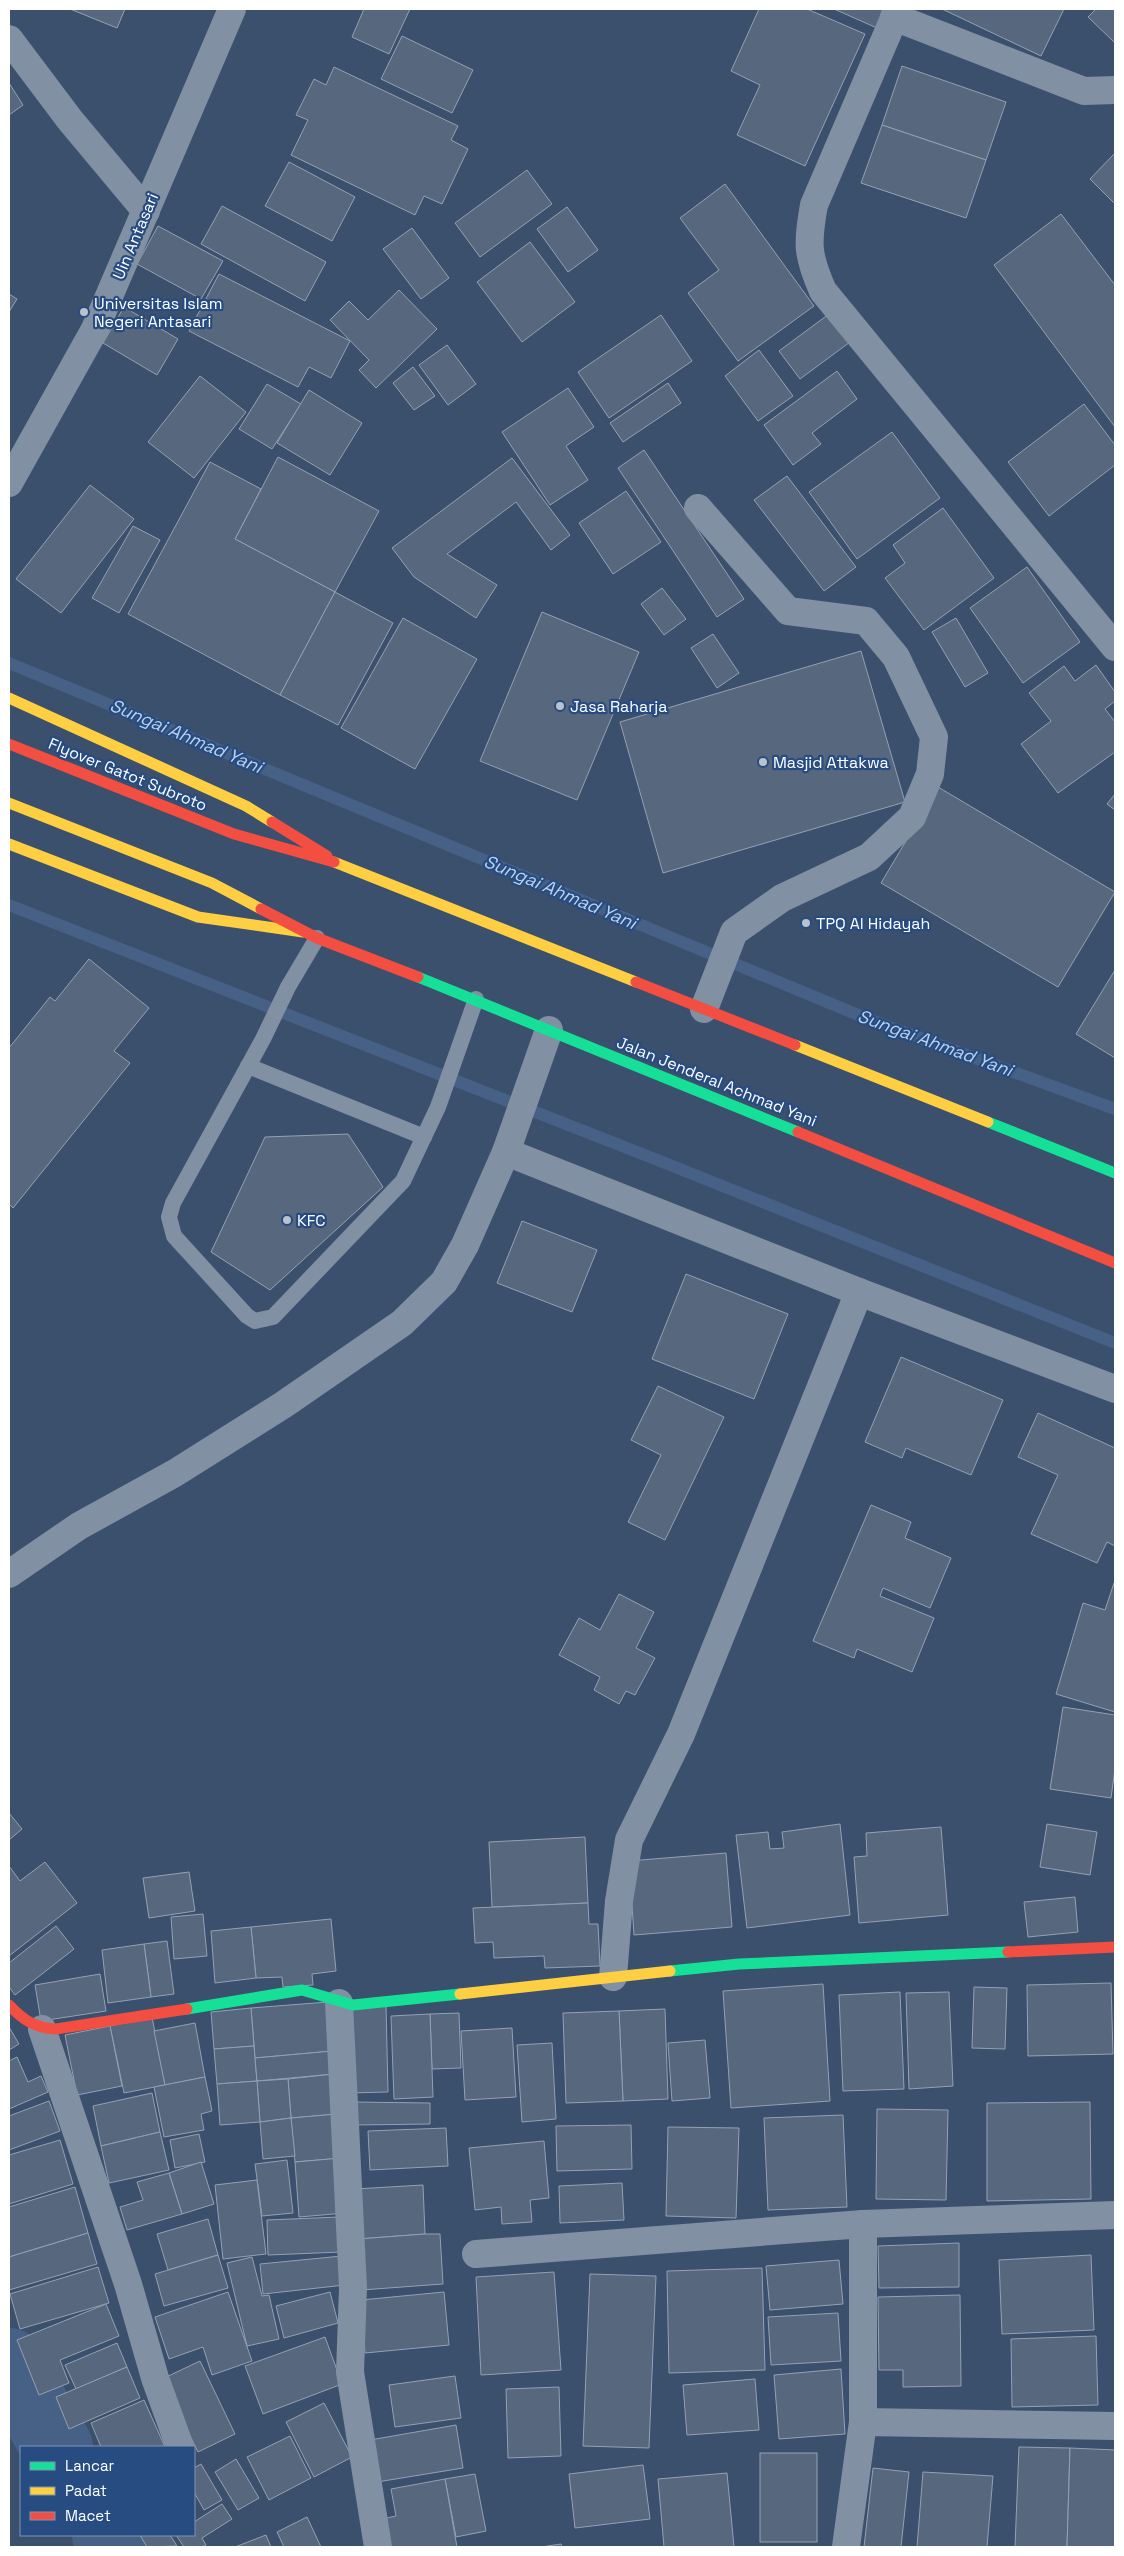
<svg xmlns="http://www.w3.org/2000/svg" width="1124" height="2556" font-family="'Space Grotesk',sans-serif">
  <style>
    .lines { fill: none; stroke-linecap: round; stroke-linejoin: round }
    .stream { stroke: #476186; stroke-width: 12 }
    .river { stroke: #476186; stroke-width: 72 }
    .building { fill: #56677e; stroke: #94a1b2 }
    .lane { stroke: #8190a3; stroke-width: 16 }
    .street { stroke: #8190a3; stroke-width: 28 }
    .fast { stroke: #16e098; stroke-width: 11 }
    .slow { stroke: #ffcf43; stroke-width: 11 }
    .jam { stroke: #f24e42; stroke-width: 11 }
    .poi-dot { fill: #bac2cc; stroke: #274c81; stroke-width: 2 }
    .labels { text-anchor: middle; stroke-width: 4.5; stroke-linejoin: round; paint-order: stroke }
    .street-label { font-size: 16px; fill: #fff; stroke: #274c81 }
    .poi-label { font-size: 16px; fill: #fff; stroke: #274c81; text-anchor: start }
    .water-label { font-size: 18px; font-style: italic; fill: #bad1ee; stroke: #274c81 }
  </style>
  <rect width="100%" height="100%" fill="#3b506d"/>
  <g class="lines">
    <g class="stream">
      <polyline points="9,663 868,1019 1115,1109"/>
      <polyline points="9,905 660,1161 1115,1343"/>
    </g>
    <g class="river">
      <polyline points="9,2364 57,2447"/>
      <polyline points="108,2535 116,2547"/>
    </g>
  </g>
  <g class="building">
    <polygon points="70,9 125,9 117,28"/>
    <polygon points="364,9 410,9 389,54 352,37"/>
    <polygon points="759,9 807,9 865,34 805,166 737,135 760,85 731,71"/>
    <polygon points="834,9 886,9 877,28"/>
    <polygon points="942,9 1064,9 1041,56"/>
    <polygon points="1096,9 1115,9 1115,43 1088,17"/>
    <polygon points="402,36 473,70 452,113 381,79"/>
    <polygon points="902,66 1006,102 986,160 882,125"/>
    <polygon points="334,67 458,126 451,140 468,149 442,204 424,196 415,215 291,155 308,120 296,115 314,79 326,85"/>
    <polygon points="9,83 23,105 9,115"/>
    <polygon points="882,125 986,160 966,218 861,183"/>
    <polygon points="1115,153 1115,204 1090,179"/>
    <polygon points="289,162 355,197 332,241 265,206"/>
    <polygon points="527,170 552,204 480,257 455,223"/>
    <polygon points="725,184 814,306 738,361 688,293 719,270 680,218"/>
    <polygon points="222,206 326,262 305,301 201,244"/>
    <polygon points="567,207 598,250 568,272 537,229"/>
    <polygon points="1061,214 1115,285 1115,427 994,265"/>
    <polygon points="158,226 223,261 201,299 137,264"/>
    <polygon points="412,228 449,278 421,299 383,249"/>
    <polygon points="530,242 575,302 522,342 477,282"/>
    <polygon points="219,274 350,341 331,378 309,367 298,387 189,331"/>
    <polygon points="399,290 437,329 376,388 359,370 369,360 330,320 349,301 368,320"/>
    <polygon points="9,294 17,299 9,312"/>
    <polygon points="124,307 178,339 157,375 103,343"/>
    <polygon points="829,314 850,342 800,379 779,351"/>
    <polygon points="661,315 692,361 609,418 578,372"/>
    <polygon points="447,345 476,384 448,405 419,365"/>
    <polygon points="759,350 793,396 758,421 725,376"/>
    <polygon points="413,367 435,396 414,410 393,383"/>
    <polygon points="837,371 857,399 812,433 821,444 793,465 764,425"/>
    <polygon points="200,376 246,412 194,478 148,442"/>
    <polygon points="668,383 681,403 623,442 610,423"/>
    <polygon points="267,384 301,404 272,449 239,429"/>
    <polygon points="568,388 594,427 566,446 588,480 550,505 502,432"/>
    <polygon points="309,390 362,423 330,475 277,443"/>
    <polygon points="1084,404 1115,445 1115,465 1049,516 1008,462"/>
    <polygon points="892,432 940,498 857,559 809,492"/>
    <polygon points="644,450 744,599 717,617 618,468"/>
    <polygon points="278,457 379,511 335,592 235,539"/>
    <polygon points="512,458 570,535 551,550 516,502 447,554 497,585 476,618 414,577 392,548"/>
    <polygon points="210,462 261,489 235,539 335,592 280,695 128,614"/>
    <polygon points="787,476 856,567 824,591 754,500"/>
    <polygon points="90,485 134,519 61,613 16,579"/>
    <polygon points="626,491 661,542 613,574 579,523"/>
    <polygon points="943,508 994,578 924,630 885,578 905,563 893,545"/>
    <polygon points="133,526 160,540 119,613 92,598"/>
    <polygon points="1027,567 1080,642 1023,683 970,608"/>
    <polygon points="662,588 686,619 664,635 641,604"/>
    <polygon points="335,592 393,623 338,725 280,695"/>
    <polygon points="542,612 639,652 577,800 480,761"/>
    <polygon points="403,618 477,659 415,769 341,728"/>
    <polygon points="956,618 988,673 965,687 932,632"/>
    <polygon points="713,634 739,673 717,688 691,648"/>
    <polygon points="861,651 905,802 663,873 620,722"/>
    <polygon points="1096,665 1115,692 1115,701 1105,709 1115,722 1115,752 1058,793 1021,744 1051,721 1029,693 1064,666 1075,681"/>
    <polygon points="938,787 1115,892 1058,987 881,883"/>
    <polygon points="1115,794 1115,810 1107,804"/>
    <polygon points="89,959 149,1008 114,1051 130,1063 13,1208 9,1204 9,1048 50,997 55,1001"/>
    <polygon points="1115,970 1115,1058 1076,1034"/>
    <polygon points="348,1134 383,1187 270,1290 211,1252 265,1137"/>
    <polygon points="522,1221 597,1250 572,1312 497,1283"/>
    <polygon points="686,1274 788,1314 754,1399 652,1359"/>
    <polygon points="901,1357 1003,1400 971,1475 906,1448 902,1458 865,1442"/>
    <polygon points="658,1386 724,1417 665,1540 628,1522 661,1455 631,1440"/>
    <polygon points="1038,1413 1115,1448 1115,1546 1107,1542 1097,1563 1031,1534 1058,1475 1018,1457"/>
    <polygon points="871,1505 911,1522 905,1538 951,1558 930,1608 883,1588 880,1596 934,1618 912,1672 857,1649 854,1658 813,1641"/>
    <polygon points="1114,1583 1115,1583 1115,1712 1056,1694 1083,1603 1105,1610"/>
    <polygon points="619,1594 654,1612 636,1648 655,1658 635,1695 626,1691 619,1704 594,1690 600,1677 559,1655 579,1618 600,1630"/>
    <polygon points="1063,1707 1115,1715 1115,1769 1111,1798 1050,1789"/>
    <polygon points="9,1813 22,1829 9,1840"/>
    <polygon points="840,1824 850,1915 747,1928 736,1835 768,1832 770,1849 784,1848 782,1832"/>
    <polygon points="1047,1824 1097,1832 1090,1875 1040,1867"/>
    <polygon points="941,1827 948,1915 859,1923 854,1857 867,1856 866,1833"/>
    <polygon points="585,1837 588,1903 492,1907 489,1842"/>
    <polygon points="726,1853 732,1927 634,1935 629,1861"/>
    <polygon points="45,1862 77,1903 9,1956 9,1866 20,1881"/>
    <polygon points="189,1872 195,1911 149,1918 143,1878"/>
    <polygon points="1075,1897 1078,1932 1028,1937 1024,1902"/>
    <polygon points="588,1903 589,1924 598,1924 600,1966 545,1968 544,1956 494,1958 493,1942 475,1943 473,1908"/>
    <polygon points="203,1914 207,1956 174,1959 171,1917"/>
    <polygon points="331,1919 336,1971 312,1974 313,1985 283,1987 282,1977 256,1978 251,1927"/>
    <polygon points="56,1926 74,1949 15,1995 9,1987 9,1963"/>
    <polygon points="251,1927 256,1978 215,1983 211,1931"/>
    <polygon points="167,1941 174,1994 151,1997 144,1944"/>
    <polygon points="144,1944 151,1997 108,2003 102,1950"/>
    <polygon points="100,1974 106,2011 41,2021 35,1985"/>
    <polygon points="1111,1983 1113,2054 1028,2056 1027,1985"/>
    <polygon points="823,1984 830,2101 731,2108 723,1991"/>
    <polygon points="974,1987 1007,1988 1005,2049 972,2048"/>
    <polygon points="900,1992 904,2089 843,2091 839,1995"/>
    <polygon points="949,1992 953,2086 909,2089 906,1993"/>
    <polygon points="328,2002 332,2051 255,2058 251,2008"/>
    <polygon points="386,2006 388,2092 349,2093 347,2007"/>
    <polygon points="251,2008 254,2046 214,2049 211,2012"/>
    <polygon points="665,2009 668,2099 623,2101 619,2011"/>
    <polygon points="619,2011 623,2101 566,2103 563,2013"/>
    <polygon points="459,2013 461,2068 432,2069 430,2014"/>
    <polygon points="430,2014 433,2097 394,2099 391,2016"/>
    <polygon points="152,2017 165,2085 124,2093 110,2026"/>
    <polygon points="195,2023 205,2077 165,2085 154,2031"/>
    <polygon points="110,2026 122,2086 77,2095 65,2035"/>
    <polygon points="9,2027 19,2044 9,2050"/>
    <polygon points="512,2028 516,2097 465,2100 461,2031"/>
    <polygon points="705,2040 710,2098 672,2101 668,2043"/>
    <polygon points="552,2043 556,2119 522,2122 517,2045"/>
    <polygon points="254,2046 257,2081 217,2084 214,2049"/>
    <polygon points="332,2051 334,2074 257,2081 255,2058"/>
    <polygon points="17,2057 28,2082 41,2076 48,2092 9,2109 9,2061"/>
    <polygon points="334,2074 337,2114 291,2118 288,2079"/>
    <polygon points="205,2077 212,2111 201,2114 204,2130 164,2137 154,2087"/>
    <polygon points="288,2079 291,2118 260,2122 257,2081"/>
    <polygon points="257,2081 260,2122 220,2125 217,2084"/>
    <polygon points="152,2093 160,2132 101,2146 93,2106"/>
    <polygon points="49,2101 60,2131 9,2150 9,2116"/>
    <polygon points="354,2102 430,2103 430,2124 354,2125"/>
    <polygon points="1090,2102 1091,2199 987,2201 987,2103"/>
    <polygon points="877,2109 948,2110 946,2200 876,2199"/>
    <polygon points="337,2114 341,2158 295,2162 291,2118"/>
    <polygon points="843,2115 847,2207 768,2210 764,2118"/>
    <polygon points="291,2118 295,2156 263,2159 260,2122"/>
    <polygon points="631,2125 632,2169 557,2171 556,2126"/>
    <polygon points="668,2127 739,2128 736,2218 666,2216"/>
    <polygon points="446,2128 448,2166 370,2170 368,2131"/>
    <polygon points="160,2132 169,2170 109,2183 101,2146"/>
    <polygon points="199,2134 205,2162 175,2168 170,2140"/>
    <polygon points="60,2140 73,2184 9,2204 9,2155"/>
    <polygon points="544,2141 549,2198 530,2200 532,2222 502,2224 501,2207 475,2210 469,2148"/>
    <polygon points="341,2158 345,2213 299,2217 295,2162"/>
    <polygon points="287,2160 293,2213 262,2216 255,2164"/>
    <polygon points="201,2162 214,2204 182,2214 169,2173"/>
    <polygon points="169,2173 182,2214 127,2230 120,2207 143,2200 137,2182"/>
    <polygon points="257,2180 266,2254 223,2259 215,2185"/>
    <polygon points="622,2183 624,2220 560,2223 559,2186"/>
    <polygon points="423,2185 425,2234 358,2239 355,2189"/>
    <polygon points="75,2187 88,2233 9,2257 9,2207"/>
    <polygon points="339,2217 341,2252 268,2255 267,2220"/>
    <polygon points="208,2219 218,2255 168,2270 157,2234"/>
    <polygon points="88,2233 97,2264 9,2290 9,2257"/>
    <polygon points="425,2234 440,2234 443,2284 361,2290 358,2239"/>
    <polygon points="959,2243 959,2287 879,2288 878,2246"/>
    <polygon points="218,2255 228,2288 164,2306 155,2274"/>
    <polygon points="1091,2255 1094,2330 1002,2334 999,2260"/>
    <polygon points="342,2256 345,2285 263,2294 260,2264"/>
    <polygon points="252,2257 262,2296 269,2295 279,2339 247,2346 227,2263"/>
    <polygon points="839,2260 843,2304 770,2310 766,2266"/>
    <polygon points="98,2267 109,2303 20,2329 10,2294"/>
    <polygon points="762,2268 765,2370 669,2373 667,2271"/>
    <polygon points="554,2272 561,2370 481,2375 476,2277"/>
    <polygon points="590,2274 656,2276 649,2448 583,2446"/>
    <polygon points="228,2292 252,2361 212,2375 203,2347 169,2359 155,2317"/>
    <polygon points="330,2292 338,2323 284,2338 276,2306"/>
    <polygon points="444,2292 449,2345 365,2353 361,2300"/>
    <polygon points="960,2295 961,2386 903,2387 903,2370 879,2370 878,2297"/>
    <polygon points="106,2304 119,2336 60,2360 69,2383 39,2395 17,2340"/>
    <polygon points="838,2313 841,2361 771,2365 768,2317"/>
    <polygon points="1096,2336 1098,2405 1012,2407 1011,2339"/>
    <polygon points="325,2337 342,2384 263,2414 245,2366"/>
    <polygon points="117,2343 127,2367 76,2389 65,2365"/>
    <polygon points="200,2361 235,2434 198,2452 162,2379"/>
    <polygon points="127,2367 140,2398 69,2429 56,2397"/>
    <polygon points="841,2369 845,2434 779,2439 774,2375"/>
    <polygon points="455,2376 461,2418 395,2427 389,2385"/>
    <polygon points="755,2379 759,2430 687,2435 683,2385"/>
    <polygon points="559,2387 561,2456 508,2458 506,2389"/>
    <polygon points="144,2400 165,2447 101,2447 91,2423"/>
    <polygon points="324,2403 352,2457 314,2477 286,2422"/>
    <polygon points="456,2425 463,2468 377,2482 370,2440"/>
    <polygon points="290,2436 311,2478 269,2500 247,2457"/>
    <polygon points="1019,2447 1070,2448 1067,2547 1015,2547"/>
    <polygon points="1070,2448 1115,2450 1115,2547 1067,2547"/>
    <rect x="760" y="2453" width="57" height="89"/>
    <polygon points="236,2459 259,2498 238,2510 215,2472"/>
    <polygon points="201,2464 222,2500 204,2510 194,2492 194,2468"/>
    <polygon points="643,2465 650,2519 575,2528 569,2474"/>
    <polygon points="873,2468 909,2472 901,2547 864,2547"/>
    <polygon points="923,2472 993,2476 987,2547 917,2547"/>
    <polygon points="727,2473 734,2547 664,2547 658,2479"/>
    <polygon points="475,2474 486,2531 456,2537 445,2479"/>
    <polygon points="445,2479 457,2547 382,2547 377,2520 396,2516 391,2489"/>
    <polygon points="222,2504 232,2519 202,2538 206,2545 202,2547 184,2547 176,2535 194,2535 194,2522"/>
    <polygon points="307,2517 321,2547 284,2547 277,2532"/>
    <polygon points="140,2535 170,2535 177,2546 147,2547"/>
    <polygon points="266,2535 271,2547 235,2547"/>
    <polygon points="561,2544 562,2547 541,2547"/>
  </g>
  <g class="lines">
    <g class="lane">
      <polyline points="317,938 288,987 263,1039 173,1203 169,1217 174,1236 247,1316 255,1321 273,1317 403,1181 438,1107 476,999"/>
      <polyline points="248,1066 424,1137"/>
    </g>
    <g class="street">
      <path d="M898,9L814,205C807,243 807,255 823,291L1115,647"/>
      <polyline points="894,17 1084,91 1115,90"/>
      <polyline points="9,39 70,120 146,211"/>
      <polyline points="9,483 95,329 232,9"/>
      <polyline points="698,508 788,611 866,621 896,657 934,737 930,774 912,817 869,857 782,898 734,932 704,1009"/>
      <polyline points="506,1152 859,1292 1115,1389"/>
      <polyline points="9,1574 79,1526 175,1473 283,1405 402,1323 444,1282 465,1245 506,1152 549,1030"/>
      <polyline points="613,1977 619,1901 629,1840 681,1734 859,1292"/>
      <polyline points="339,2003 353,2288 350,2372 378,2547"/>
      <polyline points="42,2029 128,2284 155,2378 180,2447"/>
      <polyline points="476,2254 863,2224 1115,2215"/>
      <polyline points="863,2422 1115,2426"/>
      <polyline points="846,2547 863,2422 863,2224"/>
    </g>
    <g class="fast">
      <polyline points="418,977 798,1132"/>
      <polyline points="988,1122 1115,1173"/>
      <polyline points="670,1971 739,1964 1008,1952"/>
      <polyline points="187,2009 302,1990 353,2005 460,1994"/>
    </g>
    <g class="slow">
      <polyline points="9,698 246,806 272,822"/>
      <polyline points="9,803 212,883 261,909"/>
      <polyline points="9,844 198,917 303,932"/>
      <polyline points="334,862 636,982"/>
      <polyline points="795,1045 988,1122"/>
      <polyline points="460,1994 670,1971"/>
    </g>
    <g class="jam">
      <polyline points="9,744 234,834 334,862"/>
      <polyline points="272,822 327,856"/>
      <polyline points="261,909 317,938 418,977"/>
      <polyline points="636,982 795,1045"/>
      <polyline points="798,1132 1115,1263"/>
      <polyline points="1008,1952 1115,1947"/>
      <path d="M9,2005C23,2020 35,2028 56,2029L187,2009"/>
    </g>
  </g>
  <g class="poi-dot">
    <circle cx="84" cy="312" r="5"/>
    <circle cx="560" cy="706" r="5"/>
    <circle cx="763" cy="762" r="5"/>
    <circle cx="806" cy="923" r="5"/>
    <circle cx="287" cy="1220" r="5"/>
  </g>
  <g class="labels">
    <g class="street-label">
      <text transform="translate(135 236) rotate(-67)" y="6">Uin Antasari</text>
      <text transform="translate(128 774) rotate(22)" y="6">Flyover Gatot Subroto</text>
      <text transform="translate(717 1081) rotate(22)" y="6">Jalan Jenderal Achmad Yani</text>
    </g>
    <g class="poi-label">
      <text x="94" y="309">Universitas Islam<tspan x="94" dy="18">Negeri Antasari</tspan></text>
      <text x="570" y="712">Jasa Raharja</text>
      <text x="773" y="768">Masjid Attakwa</text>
      <text x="816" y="929">TPQ Al Hidayah</text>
      <text x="297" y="1226">KFC</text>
    </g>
    <g class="water-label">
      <text transform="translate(186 736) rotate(23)" y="6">Sungai Ahmad Yani</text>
      <text transform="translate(560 892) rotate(23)" y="6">Sungai Ahmad Yani</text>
      <text transform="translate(935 1043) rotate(20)" y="6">Sungai Ahmad Yani</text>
    </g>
  </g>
  <rect width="1124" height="2556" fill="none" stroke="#ffffff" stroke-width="20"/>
  <rect x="20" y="2446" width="175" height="90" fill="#274c81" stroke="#7d94b3"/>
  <rect x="30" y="2462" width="25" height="8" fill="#16e098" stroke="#7d94b3"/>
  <text x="65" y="2471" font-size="15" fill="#ffffff">Lancar</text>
  <rect x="30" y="2487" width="25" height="8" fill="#ffcf43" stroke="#7d94b3"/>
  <text x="65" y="2496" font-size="15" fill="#ffffff">Padat</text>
  <rect x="30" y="2512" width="25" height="8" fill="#f24e42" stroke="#7d94b3"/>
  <text x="65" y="2521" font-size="15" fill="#ffffff">Macet</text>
</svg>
